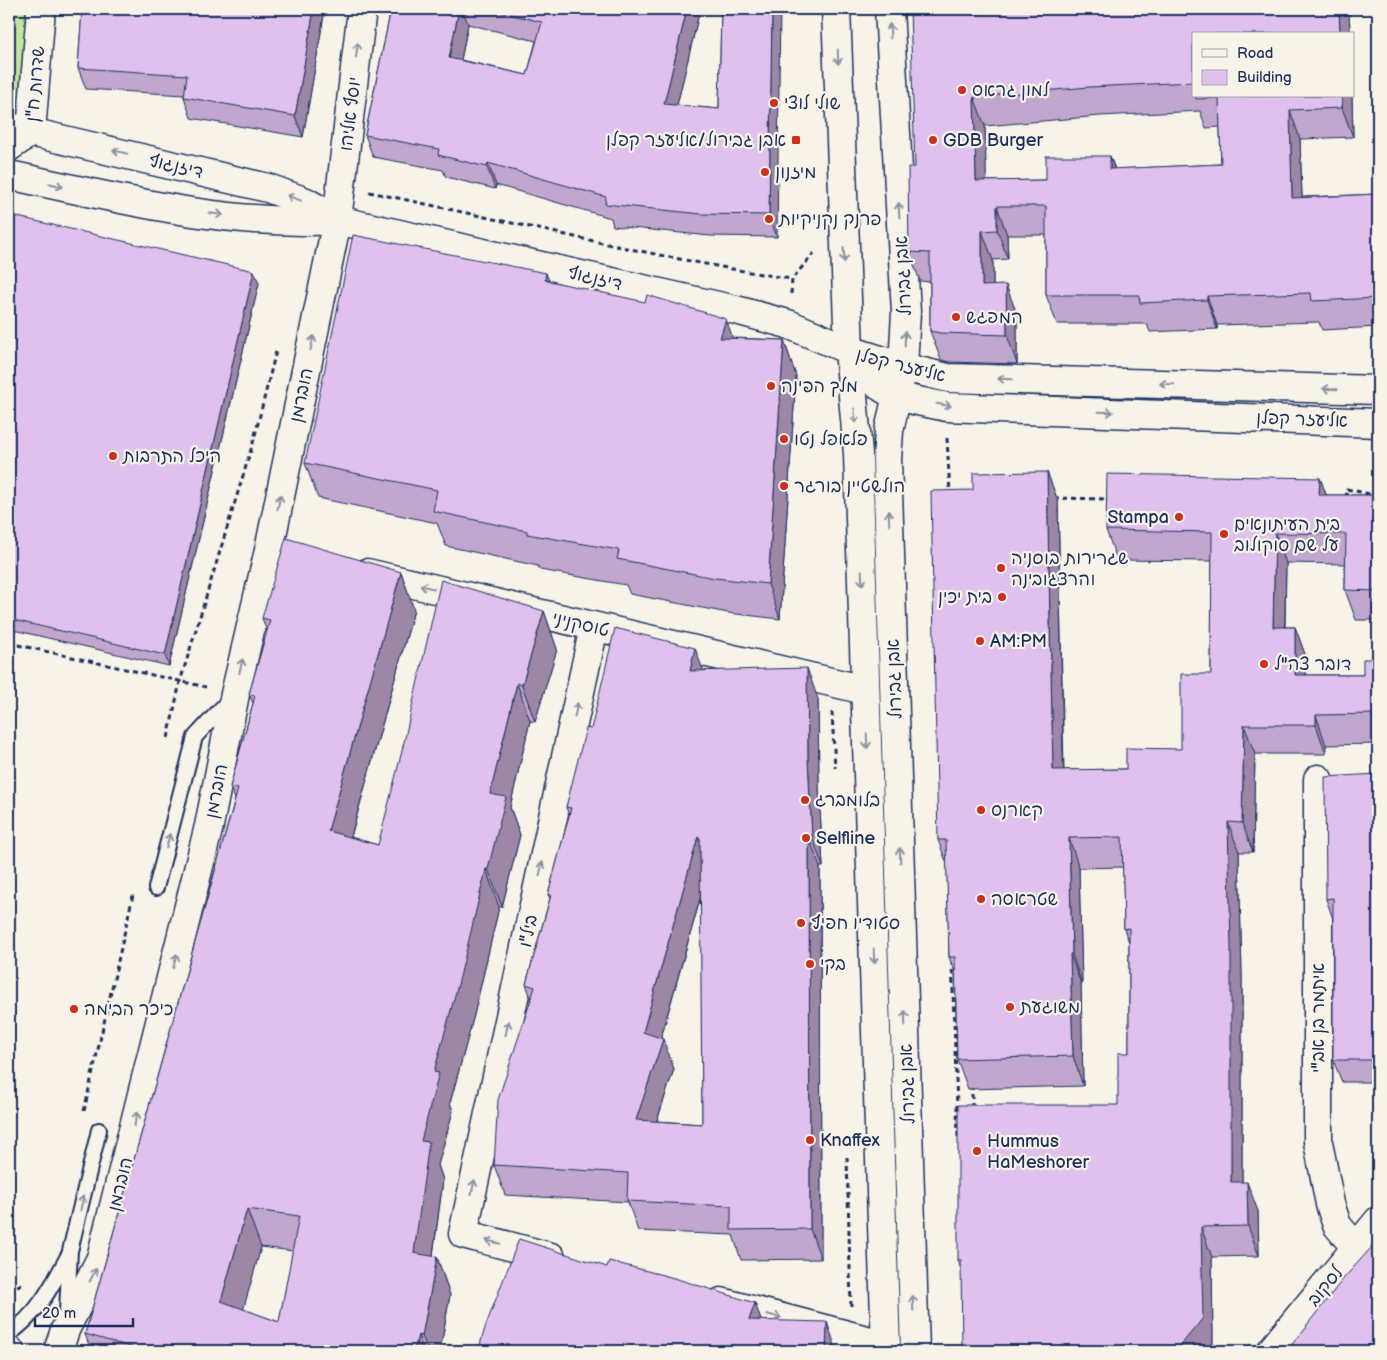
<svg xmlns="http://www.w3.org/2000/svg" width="1387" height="1360" font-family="'Balsamiq Sans','Playpen Sans Hebrew',sans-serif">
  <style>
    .green { fill: #c1e59f; stroke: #6e8a7e }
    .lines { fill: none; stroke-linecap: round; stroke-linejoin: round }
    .lane-casing { stroke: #1b2f5e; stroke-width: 18 }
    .street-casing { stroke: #1b2f5e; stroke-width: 31 }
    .secondary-casing { stroke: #1b2f5e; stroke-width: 31 }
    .path { stroke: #1b2f5e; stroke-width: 3; stroke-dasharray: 5 4; stroke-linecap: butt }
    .lane { stroke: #f7f3e8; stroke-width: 14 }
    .street { stroke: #f7f3e8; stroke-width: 28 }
    .secondary { stroke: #f7f3e8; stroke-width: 28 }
    .wall { fill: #c1a6cd; stroke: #1b2f5e; fill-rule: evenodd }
    .shaded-wall { fill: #9d87a7; stroke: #1b2f5e }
    .building { fill: #e0c1ee; stroke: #1b2f5e; fill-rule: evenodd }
    .oneway { stroke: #8991a3 }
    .poi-dot { fill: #c8321e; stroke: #f7f3e8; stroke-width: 2 }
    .labels { text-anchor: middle; stroke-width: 4.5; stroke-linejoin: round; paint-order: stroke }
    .street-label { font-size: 18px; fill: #1b2f5e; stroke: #f7f3e8 }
    .poi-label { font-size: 18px; fill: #1b2f5e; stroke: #f7f3e8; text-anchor: start }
  </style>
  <rect width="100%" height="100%" fill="#f7f3e8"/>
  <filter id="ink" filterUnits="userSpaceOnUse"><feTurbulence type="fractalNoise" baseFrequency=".02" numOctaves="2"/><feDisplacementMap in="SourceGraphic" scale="10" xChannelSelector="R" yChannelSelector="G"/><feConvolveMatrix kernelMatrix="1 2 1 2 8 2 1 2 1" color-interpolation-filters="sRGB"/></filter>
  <g filter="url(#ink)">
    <polygon class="green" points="9,9 32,9 23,120 9,117"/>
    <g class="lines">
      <g class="lane-casing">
        <g id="lane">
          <polyline points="156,888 195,737 230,699"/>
          <polyline points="67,1311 70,1251 99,1130"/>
          <path d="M9,1334C38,1314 52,1286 68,1256"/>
        </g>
      </g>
      <g class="street-casing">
        <g id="street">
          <polyline points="367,573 865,690"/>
          <polyline points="1318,779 1318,1142 1330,1204 1337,1225 1356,1248"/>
          <polyline points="551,1257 463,1234 594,627"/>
          <polyline points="721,1302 886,1345"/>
          <polyline points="58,1351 65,1330 101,1258 209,826 235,694 269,550 337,220 362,9"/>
          <polyline points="1271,1351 1378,1221"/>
        </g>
      </g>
      <g class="secondary-casing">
        <g id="secondary">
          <polyline points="836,9 849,350 858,454 886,1351"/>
          <polyline points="889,9 906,312 903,367 889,431 887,459 915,1351"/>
          <polyline points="9,127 268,188 306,202 337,220"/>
          <polyline points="9,147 31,132 41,9"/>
          <path d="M9,175C115,198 228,227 337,220L736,310L788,324L849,350L903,367L948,378L1378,390"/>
          <path d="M849,350C861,368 875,387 896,395C912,401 930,403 946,407L1378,423"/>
          <polyline points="9,1350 10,1351"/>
        </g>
      </g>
      <g class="path">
        <path d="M369,192C510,221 650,257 792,279"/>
        <polyline points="791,294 792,279 814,253"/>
        <polyline points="947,438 950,494"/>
        <polyline points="1054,498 1110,499"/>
        <polyline points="1346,498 1347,489 1378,496"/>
        <polyline points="9,643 206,687"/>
        <polyline points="832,712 835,768"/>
        <polyline points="168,738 180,682 253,443 276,351"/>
        <polyline points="952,961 958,1137"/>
        <polyline points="972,1085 972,1108"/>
        <polyline points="84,1111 133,895"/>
        <polyline points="847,1157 851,1306"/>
        <polyline points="9,1290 24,1283"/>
      </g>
      <use href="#lane" class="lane"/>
      <use href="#street" class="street"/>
      <use href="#secondary" class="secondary"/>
    </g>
    <g class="wall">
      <polygon points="82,9 325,9 303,137 191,118 184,97 184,95 86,89 78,68"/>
      <path d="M391,9H700L677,105L719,109L721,9L777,237L710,236L613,226L611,218L496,185L495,189L446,177L443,170L373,157L365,135ZM468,24L536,41L527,75L461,60Z"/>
      <path d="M1031,9H1349L1350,34H1193V96H1352L1353,137L1300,139L1302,197L1378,194V327L1322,330L1319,322L1217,325V329L1150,332L1147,324H1057L1046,295V235H1007L1008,259L993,260V286L1017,314V364L950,362L941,360L930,331V282L920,281L909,252L915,167L979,13ZM1200,111L1206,128L1220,127L1221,164L1115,169L1110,156L1046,180L986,181L985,126L1100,116Z"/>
      <polygon points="9,215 259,283 169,666 9,629"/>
      <polygon points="549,280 733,338 784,340 796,376 780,619 728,613 630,594 626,585 540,570 538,566 446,546 437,523 318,498 305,463"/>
      <polygon points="1047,472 1058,501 1064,770 1126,769 1181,749 1211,674 1212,561 1117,560 1106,530 1320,478 1326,495 1378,495 1378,620 1356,620 1345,590 1345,564 1286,563 1285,627 1295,627 1306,657 1306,675 1363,675 1378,659 1378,744 1326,745 1326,754 1255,754 1253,852 1239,852 1242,976 1242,1182 1258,1211 1259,1256 1212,1257 1213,1348 961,1270 958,1260 1118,1105 1129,1053 1129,942 1124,929 1123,867 1079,868 1082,984 1081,984 1083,1086 968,1089 957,1059 955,972 949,957 947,864 938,840 973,490"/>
      <path d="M401,572L414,610L351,837L378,845L544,611L557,649L535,722L530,721L510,807L520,835L502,907H499L474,1015L450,1103L453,1111L438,1165L443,1180L433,1256L437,1257L450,1295L440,1351H91L85,1334L235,799L230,787L253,703L249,694L267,632L262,618ZM261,1247L293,1251L279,1322L243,1309Z"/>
      <path d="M704,670L818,699L819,789L823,867H820L821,1259L741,1260L733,1235L638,1231L628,1202L505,1195L494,1165L531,998L526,984L550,898L548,895L569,816L566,807L591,729ZM701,896L702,1124L657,1121L674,1069L661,1038Z"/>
      <polygon points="1378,774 1378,1082 1342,1082 1333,1060 1333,919 1326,899"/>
    </g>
    <g class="shaded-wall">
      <polygon points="314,9 325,9 303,137 295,116"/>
      <polygon points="459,9 462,9 468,24 457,80 449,58"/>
      <polygon points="687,9 700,9 672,126 664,104"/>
      <polygon points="772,9 780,9 777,237 769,215"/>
      <polygon points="971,9 978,9 981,18 971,14"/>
      <polygon points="1339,9 1349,9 1350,34 1340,34"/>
      <polygon points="1342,96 1352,96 1353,137 1342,108"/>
      <polygon points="974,97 985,126 987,210 976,181"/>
      <polygon points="1290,110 1300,139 1303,227 1292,198"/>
      <polygon points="1110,156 1120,185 1110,169"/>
      <polygon points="488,163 496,185 495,189 487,167"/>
      <polygon points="997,206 1007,235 1008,259 997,230"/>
      <polygon points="982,231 993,260 993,315 982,286"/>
      <polygon points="254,271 259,283 169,666 165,655"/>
      <polygon points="546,273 559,308 545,280"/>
      <polygon points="1006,285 1017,314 1017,364 1007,335"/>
      <polygon points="1207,296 1217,325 1217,329 1207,300"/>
      <polygon points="726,319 739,355 720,338"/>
      <polygon points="784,340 796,376 780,619 768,584"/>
      <polygon points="1047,472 1058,501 1064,800 1053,770"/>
      <polygon points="1320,478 1331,507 1319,495"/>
      <polygon points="1275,533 1286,563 1284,657 1273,627"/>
      <polygon points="401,572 414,610 342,868 328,831"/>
      <polygon points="544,611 557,649 535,722 522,685"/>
      <polygon points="1295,627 1306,657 1305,704 1295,675"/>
      <polygon points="695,648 706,678 690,671"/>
      <polygon points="807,668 818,699 819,789 823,867 812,837 808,759"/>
      <polygon points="517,683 530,721 510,807 520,835 502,907 488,869 490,794"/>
      <polygon points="1316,715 1326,745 1326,754 1316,725"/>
      <polygon points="1244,725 1255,754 1253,852 1242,823"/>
      <polygon points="1228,822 1239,852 1242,976 1242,1212 1231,1182"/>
      <polygon points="698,837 709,867 654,1062 643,1032"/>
      <polygon points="809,837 820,867 821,1259 810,1229"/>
      <polygon points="1069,838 1079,868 1082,984 1072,954"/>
      <polygon points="486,869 499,907 474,1015 450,1103 453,1111 438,1165 443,1180 428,1291 414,1253 421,1141 434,1072"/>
      <polygon points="1070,954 1081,984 1083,1086 1073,1056"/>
      <polygon points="663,1039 674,1069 647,1150 636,1120"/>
      <polygon points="1247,1182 1258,1211 1259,1256 1248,1226"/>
      <polygon points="247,1209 261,1247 235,1339 221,1301"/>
      <polygon points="1201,1227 1212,1257 1213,1348 1211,1351 1176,1351"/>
      <polygon points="437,1257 450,1295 440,1351 428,1351 422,1336"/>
      <polygon points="755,1303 767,1337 749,1320"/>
      <polygon points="827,1322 837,1351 826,1351"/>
      <polygon points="418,1335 424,1351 414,1351"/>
    </g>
    <g class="building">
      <polygon points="82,9 314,9 295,116 184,97 187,75 78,68"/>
      <polygon points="391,9 459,9 449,58 527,75 542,22 488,9 687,9 664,104 719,109 721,9 772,9 769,215 702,214 605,204 606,197 488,163 487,167 438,155 439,149 365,135"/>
      <polygon points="910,9 971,9 971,14 1031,9 1339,9 1340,34 1193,34 1193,82 1089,87 974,97 976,181 1046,180 1046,156 1110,156 1110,169 1221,164 1219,98 1196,99 1196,96 1342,96 1342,108 1290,110 1292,198 1378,194 1378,298 1312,301 1311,293 1207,296 1207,300 1140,303 1139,295 1046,295 1046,206 997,206 997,230 982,231 982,286 1006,285 1007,335 940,333 930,331 930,253 909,252 908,167 915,167"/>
      <polygon points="9,215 254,271 165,655 9,619"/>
      <polygon points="353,235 546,273 545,280 645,302 647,295 726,319 720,338 784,340 768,584 715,578 617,559 619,550 527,534 527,531 433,511 437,490 305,463"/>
      <polygon points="1047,472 1053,770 1126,769 1126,748 1181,749 1181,674 1211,674 1212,532 1106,530 1107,474 1320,478 1319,495 1378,495 1378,591 1345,590 1346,534 1275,533 1273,627 1295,627 1295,675 1363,675 1363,659 1378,659 1378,714 1316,715 1316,725 1244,725 1242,823 1228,822 1231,947 1231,1182 1247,1182 1248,1226 1201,1227 1203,1318 1176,1351 962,1351 961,1260 958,1260 958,1105 1118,1105 1118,1053 1129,1053 1129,928 1124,929 1122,837 1069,838 1072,954 1070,954 1073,1056 957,1059 955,957 949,957 946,840 938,840 931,491 973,490 973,473"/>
      <path d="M286,538L401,572L328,831L378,845L401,755L441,580L544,611L522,685L517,683L490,794L506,797L488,869H486L460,977L434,1072L439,1073L421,1141L429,1142L414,1253L437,1257L422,1336L418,1335L414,1351H145L85,1334L238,789L230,787L255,696L249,694L270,620L262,618ZM247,1209L299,1216L279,1322L221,1301Z"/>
      <path d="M615,628L695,648L690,671L807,668L808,759L812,837H809L810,1229L731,1230V1206L627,1201L628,1173L494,1165L498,1100L535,987L526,984L551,895H548L571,808L566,807L586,728L591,729ZM698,837L700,838L702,1124L636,1120L663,1039L643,1032Z"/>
      <polygon points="1378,774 1378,1060 1333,1060 1333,898 1326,899 1325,777"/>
      <polygon points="519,1239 607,1267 609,1261 674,1278 755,1303 749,1320 827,1322 826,1351 478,1351 486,1325"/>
      <polygon points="1378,1240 1378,1351 1286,1351 1307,1327 1306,1326 1344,1278"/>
    </g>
    <defs><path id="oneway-shaft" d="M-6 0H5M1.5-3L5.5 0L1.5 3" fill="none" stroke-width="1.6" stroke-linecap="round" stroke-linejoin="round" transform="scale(1.25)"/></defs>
    <g class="oneway">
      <use href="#oneway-shaft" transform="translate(890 31) rotate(-93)"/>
      <use href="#oneway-shaft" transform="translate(357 50) rotate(-83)"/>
      <use href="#oneway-shaft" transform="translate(838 57) rotate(88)"/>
      <use href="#oneway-shaft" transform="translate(120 152) rotate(-167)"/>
      <use href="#oneway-shaft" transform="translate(56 185) rotate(13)"/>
      <use href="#oneway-shaft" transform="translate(294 198) rotate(-160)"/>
      <use href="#oneway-shaft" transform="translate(899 210) rotate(-93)"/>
      <use href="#oneway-shaft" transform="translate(216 214) rotate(8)"/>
      <use href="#oneway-shaft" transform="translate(844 255) rotate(87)"/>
      <use href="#oneway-shaft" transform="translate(905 339) rotate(-88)"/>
      <use href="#oneway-shaft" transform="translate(312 343) rotate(-78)"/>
      <use href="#oneway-shaft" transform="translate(1005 379) rotate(-178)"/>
      <use href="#oneway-shaft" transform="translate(1167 384) rotate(-178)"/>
      <use href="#oneway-shaft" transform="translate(1330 389) rotate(-178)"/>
      <use href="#oneway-shaft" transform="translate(944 405) rotate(9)"/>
      <use href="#oneway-shaft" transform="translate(1106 412) rotate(2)"/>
      <use href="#oneway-shaft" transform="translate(855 416) rotate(85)"/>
      <use href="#oneway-shaft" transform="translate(279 502) rotate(-78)"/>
      <use href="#oneway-shaft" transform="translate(889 518) rotate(-92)"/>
      <use href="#oneway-shaft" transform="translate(862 578) rotate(88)"/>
      <use href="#oneway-shaft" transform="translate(427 587) rotate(-167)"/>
      <use href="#oneway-shaft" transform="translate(241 666) rotate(-77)"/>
      <use href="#oneway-shaft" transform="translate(576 710) rotate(-78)"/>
      <use href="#oneway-shaft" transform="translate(867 741) rotate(88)"/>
      <use href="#oneway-shaft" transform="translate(168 841) rotate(-76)"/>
      <use href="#oneway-shaft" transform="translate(900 855) rotate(-92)"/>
      <use href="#oneway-shaft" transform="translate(541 869) rotate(-78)"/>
      <use href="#oneway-shaft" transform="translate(874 956) rotate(88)"/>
      <use href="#oneway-shaft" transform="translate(175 961) rotate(-76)"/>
      <use href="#oneway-shaft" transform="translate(905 1018) rotate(-92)"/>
      <use href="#oneway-shaft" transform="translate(507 1028) rotate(-78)"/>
      <use href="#oneway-shaft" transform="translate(136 1119) rotate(-76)"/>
      <use href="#oneway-shaft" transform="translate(473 1187) rotate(-78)"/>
      <use href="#oneway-shaft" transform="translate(82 1203) rotate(-77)"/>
      <use href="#oneway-shaft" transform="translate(493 1242) rotate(-166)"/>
      <use href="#oneway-shaft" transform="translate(93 1275) rotate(-63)"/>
      <use href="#oneway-shaft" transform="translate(913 1303) rotate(-92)"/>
      <use href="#oneway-shaft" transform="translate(774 1316) rotate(15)"/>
    </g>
  </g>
  <g class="poi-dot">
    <circle cx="962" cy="90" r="5"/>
    <circle cx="774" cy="103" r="5"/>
    <rect x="791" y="135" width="10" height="10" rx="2.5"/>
    <circle cx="933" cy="140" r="5"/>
    <circle cx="765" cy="172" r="5"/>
    <circle cx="769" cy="219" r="5"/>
    <circle cx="956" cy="317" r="5"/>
    <circle cx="771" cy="386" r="5"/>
    <circle cx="784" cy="439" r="5"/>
    <circle cx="113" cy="456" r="5"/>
    <circle cx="784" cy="486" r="5"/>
    <circle cx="1179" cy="517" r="5"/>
    <circle cx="1224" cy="534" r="5"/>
    <circle cx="1001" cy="568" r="5"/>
    <circle cx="1002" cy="597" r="5"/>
    <circle cx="980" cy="641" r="5"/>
    <circle cx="1264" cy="664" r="5"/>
    <circle cx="805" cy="800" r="5"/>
    <circle cx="981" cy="810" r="5"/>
    <circle cx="806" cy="838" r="5"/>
    <circle cx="981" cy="899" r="5"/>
    <circle cx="801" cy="923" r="5"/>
    <circle cx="810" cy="964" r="5"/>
    <circle cx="1010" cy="1007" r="5"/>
    <circle cx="74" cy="1009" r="5"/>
    <circle cx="810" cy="1140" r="5"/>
    <circle cx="977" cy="1151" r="5"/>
  </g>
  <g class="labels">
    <g class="street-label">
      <text transform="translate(35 84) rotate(-85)" y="6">שדרות ח"ן</text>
      <text transform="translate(350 114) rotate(-83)" y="6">יוסף אליהו</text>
      <text transform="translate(176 166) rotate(13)" y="6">דיזנגוף</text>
      <text transform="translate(903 276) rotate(-93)" y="6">אבן גבירול</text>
      <text transform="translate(595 278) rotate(13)" y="6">דיזנגוף</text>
      <text transform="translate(901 365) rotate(14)" y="6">אליעזר קפלן</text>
      <text transform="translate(301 395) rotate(-78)" y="6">הוברמן</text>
      <text transform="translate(1302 419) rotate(2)" y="6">אליעזר קפלן</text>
      <text transform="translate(581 624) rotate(13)" y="6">טוסקניני</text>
      <text transform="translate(894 679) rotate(-92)" y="6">אבן גבירול</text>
      <text transform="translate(216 791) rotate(-79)" y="6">הוברמן</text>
      <text transform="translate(528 931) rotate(-78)" y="6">ביל"ו</text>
      <text transform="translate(1318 1018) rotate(-90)" y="6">איתמר בן אב"י</text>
      <text transform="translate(907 1084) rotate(-92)" y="6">אבן גבירול</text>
      <text transform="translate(120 1184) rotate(-76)" y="6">הוברמן</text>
      <text transform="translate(1325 1286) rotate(-50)" y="6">לסקוב</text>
    </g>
    <g class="poi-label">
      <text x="972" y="96">למון גראס</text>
      <text x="784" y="109">שולי לוצי</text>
      <text x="786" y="146" text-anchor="end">אבן גבירול/אליעזר קפלן</text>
      <text x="943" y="146">GDB Burger</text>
      <text x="775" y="178">מיזנון</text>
      <text x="779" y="225">פרנק נקניקיות</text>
      <text x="966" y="323">המפגש</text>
      <text x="781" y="392">מלך הפינה</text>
      <text x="794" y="445">פלאפל נטו</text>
      <text x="123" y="462">היכל התרבות</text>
      <text x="794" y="492">הולשטיין בורגר</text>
      <text x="1169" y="523" text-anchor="end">Stampa</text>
      <text x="1234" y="530">בית העיתונאים<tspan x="1234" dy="21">על שם סוקולוב</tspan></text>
      <text x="1011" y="564">שגרירות בוסניה<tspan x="1011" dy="21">והרצגובינה</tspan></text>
      <text x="992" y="603" text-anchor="end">בית יכין</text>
      <text x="990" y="647">AM:PM</text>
      <text x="1274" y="670">דובר צה"ל</text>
      <text x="815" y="806">בלומברג</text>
      <text x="991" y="816">קארנס</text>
      <text x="816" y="844">Selfline</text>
      <text x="991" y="905">שטראסה</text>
      <text x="811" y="929">סטודיו חפיף</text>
      <text x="820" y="970">בקי</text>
      <text x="1020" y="1013">משוגעת</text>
      <text x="84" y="1015">כיכר הבימה</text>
      <text x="820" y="1146">Knaffex</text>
      <text x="987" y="1147">Hummus<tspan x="987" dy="21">HaMeshorer</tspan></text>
    </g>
  </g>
  <rect width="1387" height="1360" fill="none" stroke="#f7f3e8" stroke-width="30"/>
  <rect x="15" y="15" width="1357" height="1330" fill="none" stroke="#1b2f5e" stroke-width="2" filter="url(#ink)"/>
  <rect x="1192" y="32" width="162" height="65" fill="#f7f3e8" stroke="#9fa5b1"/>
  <rect x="1202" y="49" width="25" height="8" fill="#f7f3e8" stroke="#9fa5b1"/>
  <text x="1237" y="58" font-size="15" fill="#1b2f5e">Road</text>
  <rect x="1202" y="70" width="25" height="15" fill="#e0c1ee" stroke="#9fa5b1"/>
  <text x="1237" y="82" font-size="15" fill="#1b2f5e">Building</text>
  <path d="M35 1318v8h98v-8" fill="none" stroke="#1b2f5e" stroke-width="2.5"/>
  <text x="42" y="1318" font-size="15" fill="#1b2f5e" stroke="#f7f3e8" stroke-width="4" paint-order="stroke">20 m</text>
</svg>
